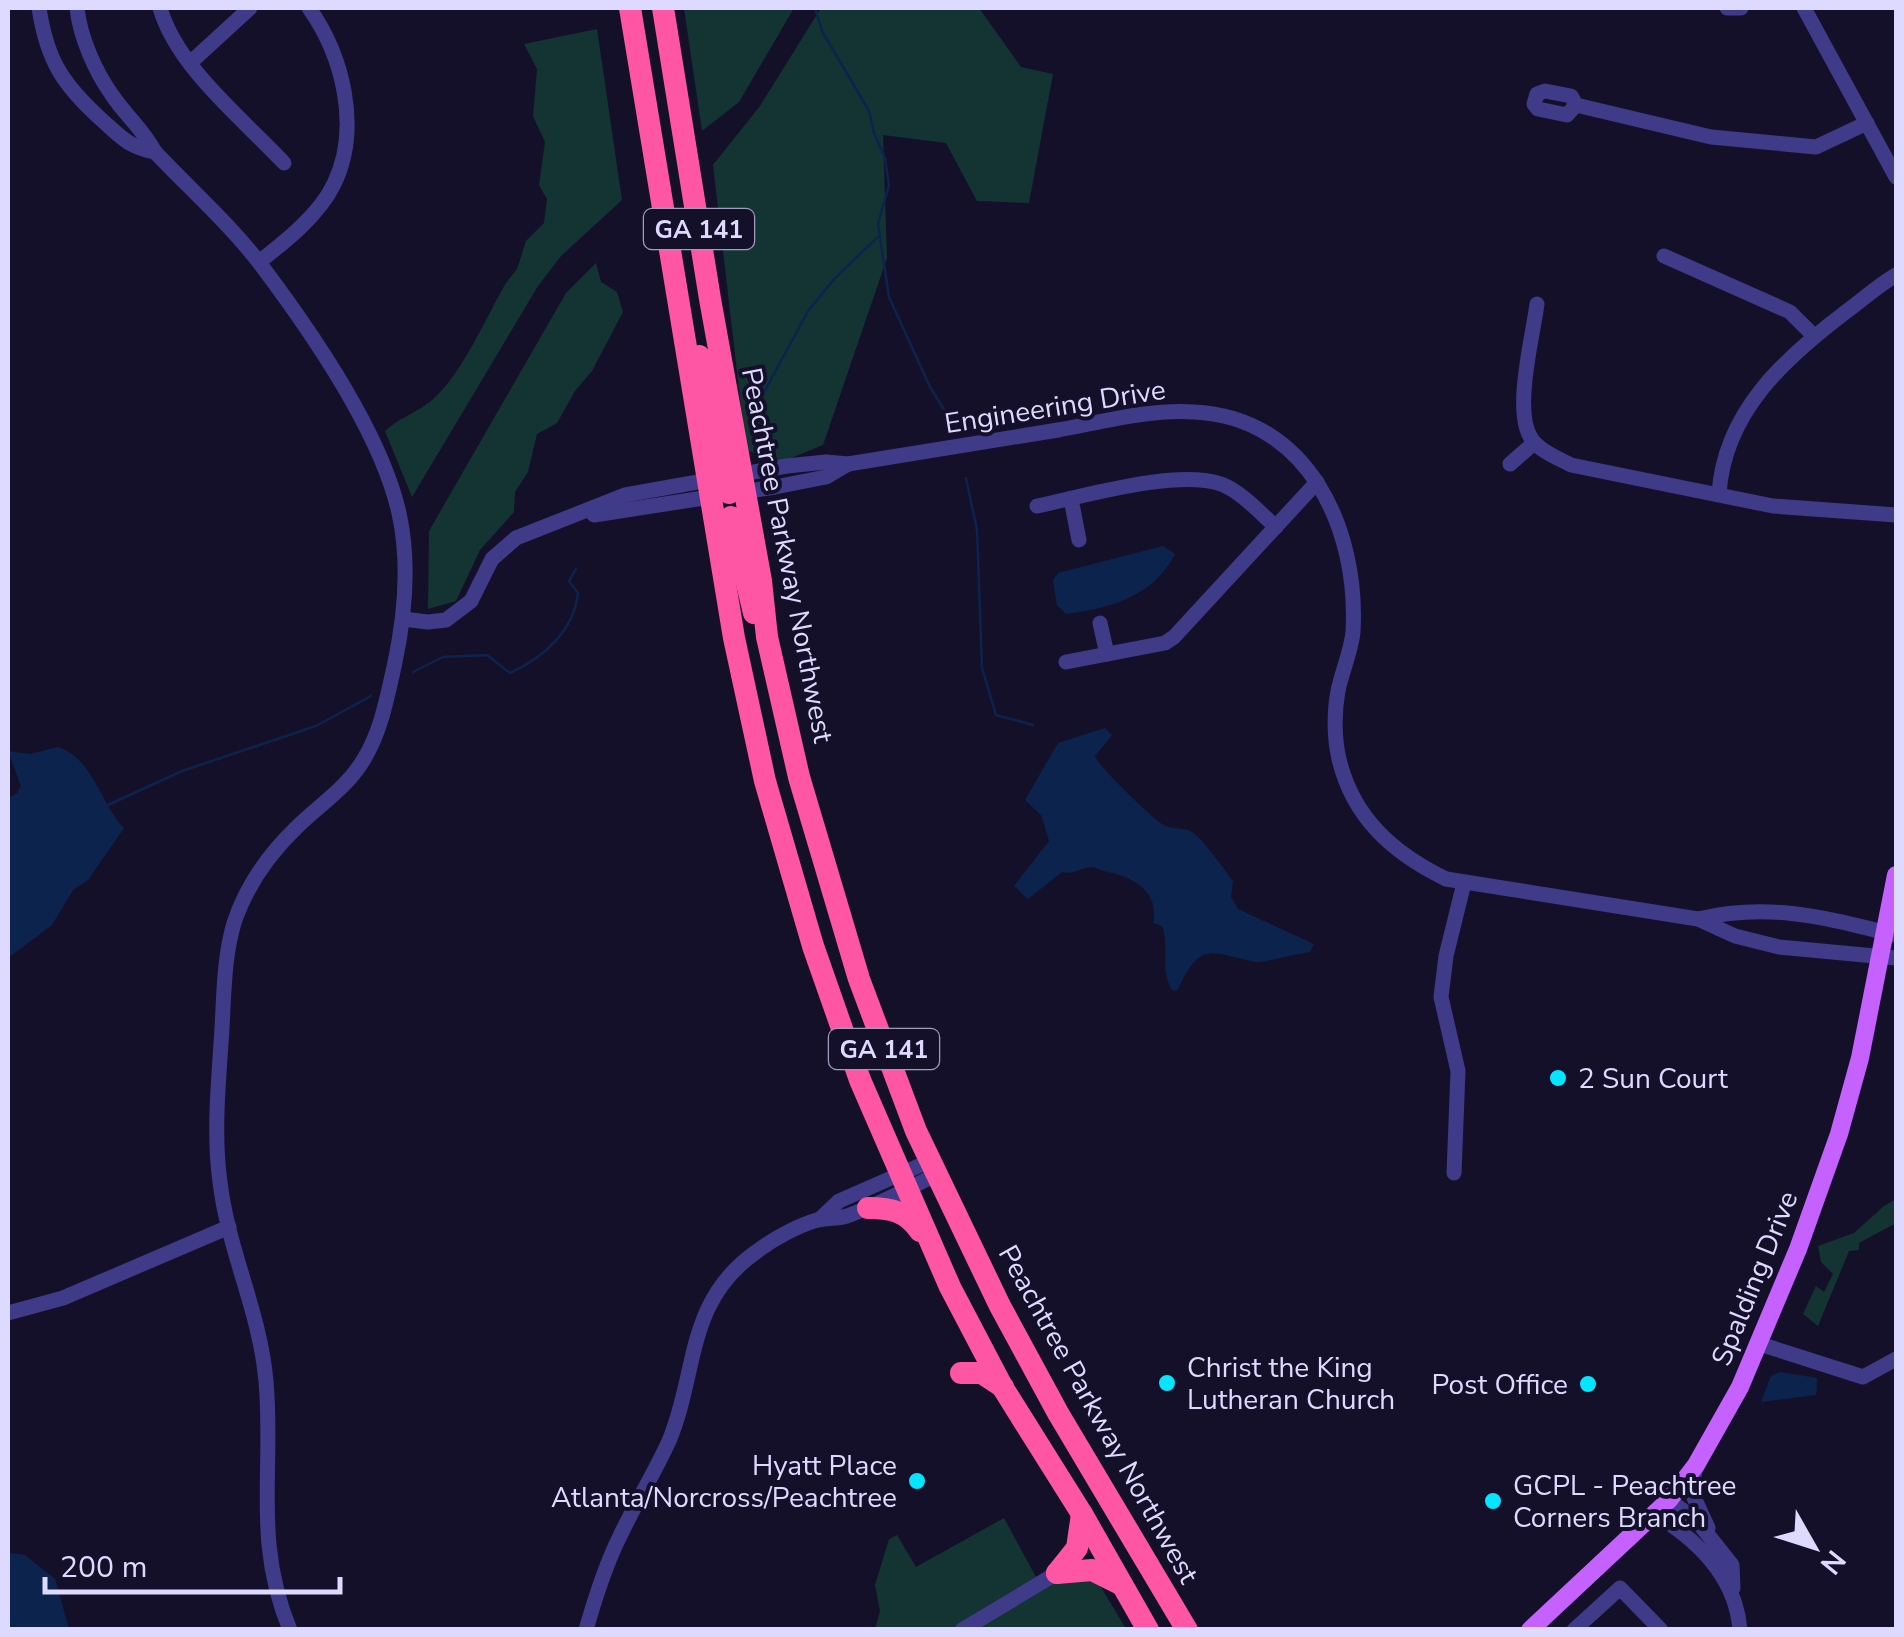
<svg xmlns="http://www.w3.org/2000/svg" width="1904" height="1637" font-family="'Nunito Sans',sans-serif">
  <style>
    .green { fill: #133433 }
    .water { fill: #0c244d }
    .lines { fill: none; stroke-linecap: round; stroke-linejoin: round }
    .stream { stroke: #0c244d; stroke-width: 2.5 }
    .minor { stroke: #3f3b89; stroke-width: 15 }
    .major { stroke: #c561ff; stroke-width: 18 }
    .highway { stroke: #ff55a5; stroke-width: 22 }
    .poi-dot { fill: #06e5ff; stroke: #15102a; stroke-width: 4 }
    .labels { text-anchor: middle; stroke-width: 8; stroke-linejoin: round; paint-order: stroke }
    .shield { fill: #15102a; stroke: #a29dbf; stroke-width: 2.5 }
    .shield-label { font-size: 25px; font-weight: bold; fill: #dedaff }
    .street-label { font-size: 28px; fill: #dedaff; stroke: #15102a }
    .poi-label { font-size: 28px; fill: #dedaff; stroke: #15102a; text-anchor: start }
  </style>
  <rect width="100%" height="100%" fill="#15102a"/>
  <g class="green">
    <polygon points="684,8 794,8 739,102 702,131"/>
    <polygon points="821,8 979,8 1021,67 1053,74 1029,203 977,201 946,143 883,135 887,258 823,445 774,465 746,449 713,165 760,106"/>
    <path d="M597,29L622,200L561,256L538,286L412,497L385,431C399,418 416,413 431,401C462,375 485,319 506,283L517,269L526,241L544,223L547,199L539,185L545,142L533,116L537,69L524,44Z"/>
    <polygon points="596,263 601,282 617,292 623,312 592,371 575,391 557,423 537,434 528,472 515,492 514,512 480,550 456,601 428,609 429,531 566,293"/>
    <polygon points="1896,1199 1896,1223 1859,1243 1859,1250 1849,1251 1818,1326 1803,1314 1816,1286 1824,1292 1833,1274 1821,1262 1818,1246 1854,1233 1884,1206"/>
    <polygon points="1004,1518 1036,1577 951,1629 875,1629 880,1611 875,1585 889,1539 897,1535 916,1567"/>
    <polygon points="1075,1573 1098,1582 1126,1629 976,1630 1053,1582"/>
  </g>
  <g class="water">
    <path d="M1163,546L1175,554C1153,597 1110,608 1066,614L1057,605L1053,580L1058,573Z"/>
    <path d="M1105,728L1112,735L1095,756C1097,765 1152,818 1162,824C1172,831 1182,826 1192,832C1201,837 1225,870 1233,881L1231,897L1238,909L1314,944L1310,952C1298,953 1263,963 1256,962C1210,953 1201,939 1177,991L1172,990C1159,969 1170,946 1162,926L1153,923C1160,893 1134,877 1108,872C1102,871 1098,868 1092,867C1081,867 1074,875 1062,872L1028,899L1014,886L1049,841L1041,815L1025,800L1058,743Z"/>
    <path d="M58,747C93,758 101,805 124,828L88,880L73,890L52,925L8,958V799L17,793L21,786L8,751L30,754Z"/>
    <polygon points="1780,1372 1817,1378 1816,1395 1761,1402 1771,1376"/>
    <polygon points="11,1553 25,1555 55,1579 69,1629 8,1629 8,1557"/>
  </g>
  <g class="lines">
    <g class="stream">
      <polyline points="815,8 822,31 869,111 874,133 885,158 889,185 878,224 889,297 930,387 948,416"/>
      <polyline points="748,422 808,311 835,278 878,237"/>
      <polyline points="966,478 977,530 982,668 996,715 1033,725"/>
      <path d="M413,672L443,657L487,655L510,673C543,658 574,631 578,593L569,581L576,569"/>
      <polyline points="108,805 182,771 316,726 371,696"/>
    </g>
    <g class="minor">
      <path d="M39,8C47,61 63,85 103,121C122,138 129,147 155,152"/>
      <path d="M77,8C80,37 95,71 112,95C126,116 143,129 155,152C190,189 230,224 261,265C310,330 381,433 399,513C410,563 405,617 394,667C387,698 381,731 364,759C347,788 319,805 296,828C269,854 246,887 234,923C224,957 224,993 222,1028C219,1078 213,1132 220,1182C228,1250 260,1312 266,1381C274,1472 253,1540 290,1630"/>
      <path d="M160,8C177,67 242,118 284,163"/>
      <polyline points="1727,8 1741,8"/>
      <polyline points="1804,8 1896,177"/>
      <polyline points="190,63 250,8"/>
      <polygon points="1545,91 1571,96 1576,105 1567,115 1538,109 1534,104 1537,94"/>
      <polyline points="1576,105 1711,137 1816,147 1867,123"/>
      <polyline points="1664,256 1790,312 1814,336"/>
      <path d="M259,262C286,241 319,215 334,184C361,128 343,56 309,8"/>
      <path d="M1537,304C1533,336 1513,411 1531,438C1539,451 1558,458 1571,465L1773,506L1896,515"/>
      <polyline points="1510,464 1534,443"/>
      <path d="M1719,494C1724,412 1785,358 1847,311C1863,299 1879,285 1896,275"/>
      <polyline points="1071,499 1079,540"/>
      <path d="M1037,506C1085,496 1176,469 1221,484C1242,492 1260,513 1276,527"/>
      <polyline points="594,515 775,487 826,477 848,464"/>
      <path d="M403,619L428,622L446,620L471,601L492,559L516,538L625,495L787,466L826,462L848,464C918,453 988,442 1058,430C1102,422 1149,409 1194,412C1308,417 1359,529 1353,632C1351,652 1342,671 1338,691C1334,712 1334,738 1339,759C1353,818 1393,853 1446,879L1698,919L1735,936L1779,947L1896,958"/>
      <polyline points="1100,623 1107,654"/>
      <polyline points="1066,662 1165,643 1174,637 1317,482"/>
      <path d="M1698,919C1771,902 1826,918 1896,935"/>
      <polyline points="1454,1173 1458,1071 1441,997 1446,956 1464,883"/>
      <polyline points="819,1220 839,1201 930,1161"/>
      <polyline points="8,1313 63,1298 229,1227"/>
      <polyline points="1760,1344 1863,1377 1896,1359"/>
      <polyline points="1696,1466 1691,1491 1708,1528"/>
      <polyline points="1669,1500 1697,1521 1732,1565 1733,1588"/>
      <path d="M1656,1515C1699,1541 1736,1578 1740,1630"/>
      <path d="M586,1630C595,1598 605,1566 620,1536C635,1504 654,1474 669,1441C698,1372 685,1302 756,1252C773,1239 797,1226 817,1220C827,1218 837,1219 847,1216C878,1205 908,1189 937,1174"/>
      <polyline points="962,1630 1057,1573"/>
      <polyline points="1574,1630 1620,1588 1661,1630"/>
    </g>
    <polyline class="major" points="1530,1630 1669,1500 1696,1465 1740,1387 1798,1249 1839,1134 1860,1058 1896,875"/>
    <g class="highway">
      <polyline points="630,8 734,638 765,781 813,946 860,1080 950,1287 1003,1388 1082,1514 1148,1630"/>
      <polyline points="663,8 710,299 761,581 767,637 799,777 859,979 916,1131 1000,1306 1058,1413 1187,1630"/>
      <polyline points="699,356 710,394 729,493"/>
      <polyline points="731,517 754,613"/>
      <path d="M868,1208C891,1208 906,1211 920,1231"/>
      <polyline points="961,1373 982,1373 1003,1387"/>
      <polyline points="1057,1573 1092,1570 1120,1584"/>
      <polyline points="1057,1573 1077,1548 1082,1514"/>
    </g>
  </g>
  <g class="poi-dot">
    <circle cx="1558" cy="1078" r="10"/>
    <circle cx="1167" cy="1383" r="10"/>
    <circle cx="1588" cy="1384" r="10"/>
    <circle cx="917" cy="1481" r="10"/>
    <circle cx="1493" cy="1501" r="10"/>
  </g>
  <g class="labels">
    <g class="shield">
      <rect x="644" y="209" width="110" height="40" rx="8"/>
      <rect x="829" y="1029" width="110" height="40" rx="8"/>
    </g>
    <g class="shield-label">
      <text x="699" y="238">GA 141</text>
      <text x="884" y="1058">GA 141</text>
    </g>
    <g class="street-label">
      <text transform="translate(1055 406) rotate(-9)" y="10">Engineering Drive</text>
      <text transform="translate(788 555) rotate(79)" y="10">Peachtree Parkway Northwest</text>
      <text transform="translate(1754 1278) rotate(-68)" y="10">Spalding Drive</text>
      <text transform="translate(1099 1414) rotate(61)" y="10">Peachtree Parkway Northwest</text>
    </g>
    <g class="poi-label">
      <text x="1578" y="1088">2 Sun Court</text>
      <text x="1187" y="1377">Christ the King<tspan x="1187" dy="32">Lutheran Church</tspan></text>
      <text x="1568" y="1394" text-anchor="end">Post Office</text>
      <text x="897" y="1475" text-anchor="end">Hyatt Place<tspan x="897" dy="32">Atlanta/Norcross/Peachtree</tspan></text>
      <text x="1513" y="1495">GCPL - Peachtree<tspan x="1513" dy="32">Corners Branch</tspan></text>
    </g>
  </g>
  <rect width="1904" height="1637" fill="none" stroke="#dedaff" stroke-width="20"/>
  <g transform="translate(1814 1547) rotate(129)" stroke="#15102a" stroke-width="8" paint-order="stroke">
  <path d="M0-8L18 38L0 25L-18 38Z" fill="#dedaff"/>
  <text y="-15" font-size="28" font-weight="bold" text-anchor="middle" fill="#dedaff">N</text>
  </g>
  <path d="M45 1577v15h295v-15" fill="none" stroke="#dedaff" stroke-width="5"/>
  <text x="60" y="1577" font-size="30" fill="#dedaff" stroke="#15102a" stroke-width="8" paint-order="stroke">200 m</text>
</svg>
